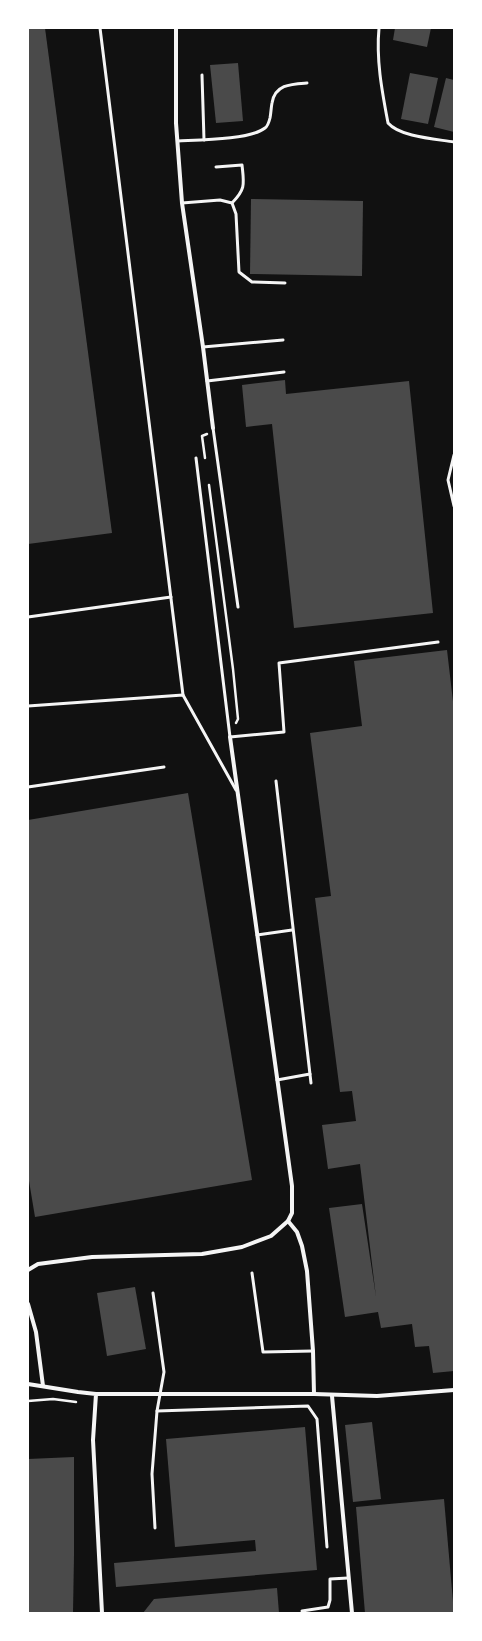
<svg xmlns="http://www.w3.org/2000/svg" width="482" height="1641" font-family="'Noto Sans',sans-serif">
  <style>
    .building { fill: #4a4a4a }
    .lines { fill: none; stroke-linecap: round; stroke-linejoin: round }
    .path { stroke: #f5f5f5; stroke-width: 2.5 }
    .service { stroke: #f5f5f5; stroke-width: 3 }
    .minor { stroke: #f5f5f5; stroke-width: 4 }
  </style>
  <rect width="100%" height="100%" fill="#111"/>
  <g class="building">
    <polygon points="28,28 45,28 112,533 28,544"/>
    <polygon points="395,28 431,28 427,47 393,40"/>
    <polygon points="238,63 243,121 216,123 210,65"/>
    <polygon points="410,73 438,78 428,124 401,119"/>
    <polygon points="446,78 454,80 454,132 434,127"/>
    <polygon points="251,199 363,201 362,276 250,274"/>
    <polygon points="285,380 286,394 409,381 433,613 294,628 272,424 246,427 242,385"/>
    <polygon points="447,650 454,710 454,1371 433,1373 429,1346 415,1347 412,1324 381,1328 378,1312 345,1317 329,1208 362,1204 376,1297 360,1164 328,1169 322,1125 356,1121 352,1091 340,1092 315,898 331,896 310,733 362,726 354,661"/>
    <polygon points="188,793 252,1180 35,1217 28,1175 28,820"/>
    <polygon points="135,1287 146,1349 107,1356 97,1293"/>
    <polygon points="372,1422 381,1499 353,1502 345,1425"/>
    <polygon points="305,1427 317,1570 116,1587 114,1563 256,1551 255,1540 175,1547 166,1439"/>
    <polygon points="74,1457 74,1555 73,1613 28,1613 28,1459"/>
    <polygon points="444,1499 454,1613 365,1613 356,1507"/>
    <polygon points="277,1588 279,1613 143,1613 154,1599"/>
  </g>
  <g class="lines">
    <g class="path">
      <polyline points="205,458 202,436 207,434"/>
      <polyline points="209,485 233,669 238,719 236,723"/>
      <polyline points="28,1401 53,1399 76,1402"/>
    </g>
    <g class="service">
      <polyline points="100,28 183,695"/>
      <path d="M379,28C376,60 382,91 388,123C400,137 436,139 454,142"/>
      <polyline points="202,75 204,140"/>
      <path d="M178,141C197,140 250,140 265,128C268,126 269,122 270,118C271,113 271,108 272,103C275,84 292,84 307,83"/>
      <path d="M216,167L242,165C244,184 246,189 232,203"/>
      <polyline points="182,203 220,200 232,203 236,214 239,272 252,282 285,283"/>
      <polyline points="203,347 283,340"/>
      <polyline points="207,381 284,372"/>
      <polyline points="213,428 238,607"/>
      <polyline points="454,455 448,480 454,506"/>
      <polyline points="196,458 230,737 284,732 279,663 438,642"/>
      <polyline points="28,617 171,597"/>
      <polyline points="28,706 183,695 236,790"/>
      <polyline points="276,781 311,1083"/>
      <polyline points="28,787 164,767"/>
      <polyline points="257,935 292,930"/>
      <polyline points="277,1080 310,1074"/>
      <polyline points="252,1273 263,1352 313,1351"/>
      <polyline points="153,1293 164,1372 157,1411 152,1474 155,1528"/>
      <polyline points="157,1411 308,1406 317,1419 327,1547"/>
      <polyline points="302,1611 328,1607 330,1600 330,1579 348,1578"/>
    </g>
    <g class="minor">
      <polyline points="176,28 176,123 182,203 203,347 213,428"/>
      <polyline points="288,1221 297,1232 302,1246 307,1271 313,1351 314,1394"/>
      <polyline points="28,1270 38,1264 92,1257 202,1254 242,1247 271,1236 288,1221 292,1213 292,1186 230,737"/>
      <polyline points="28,1304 36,1332 43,1386"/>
      <polyline points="28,1384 78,1392 96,1394 93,1440 102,1613"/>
      <polyline points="96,1394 314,1394 377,1396 454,1390"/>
      <polyline points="332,1396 352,1613"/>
    </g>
  </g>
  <rect width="482" height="1641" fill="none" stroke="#ffffff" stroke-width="58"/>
</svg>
